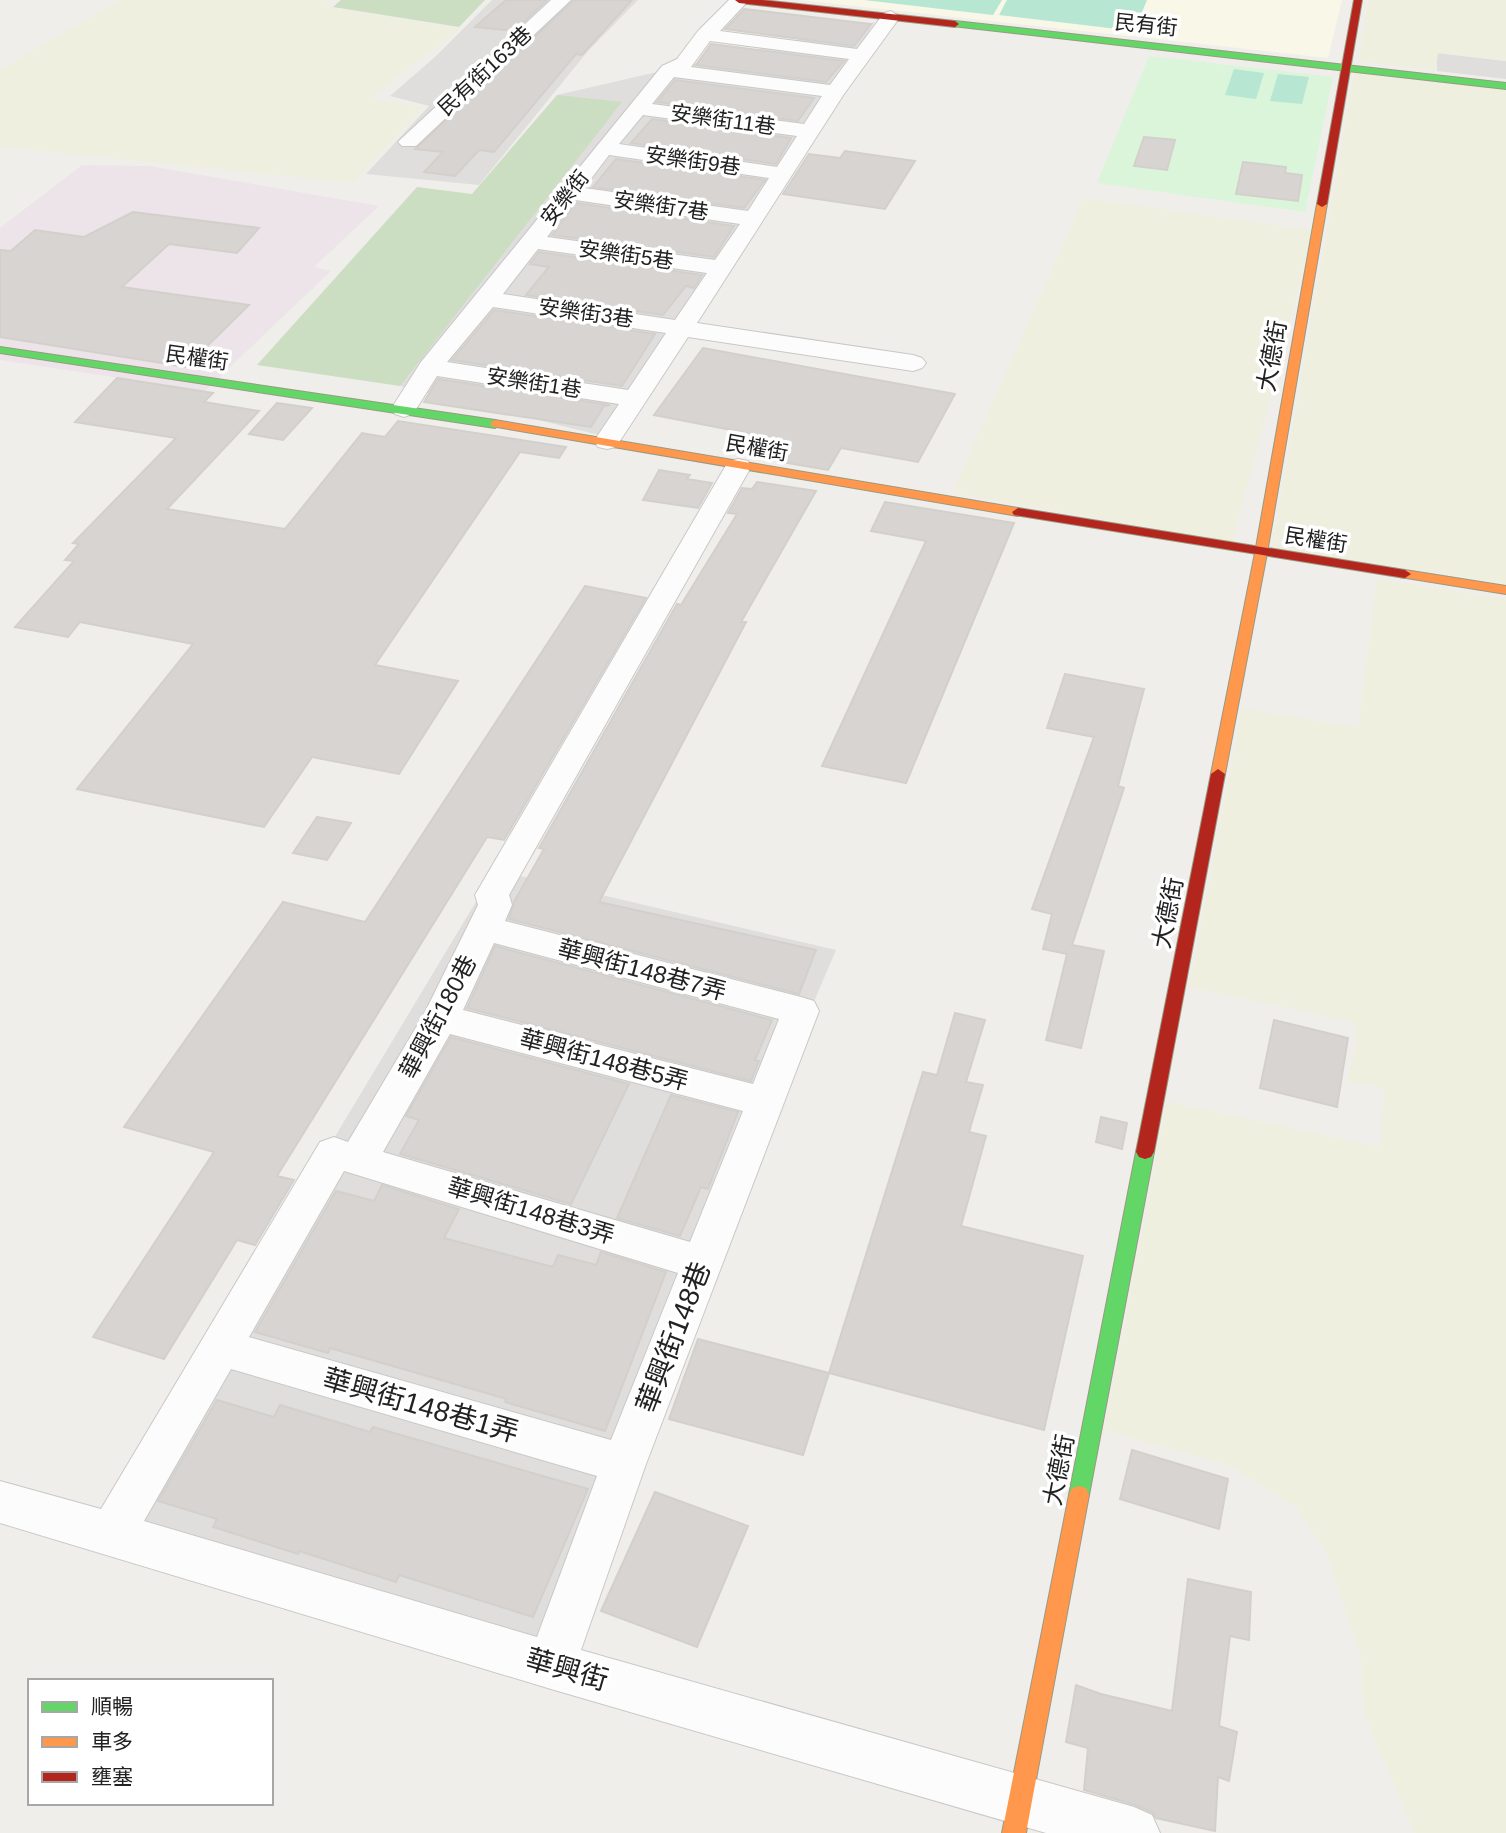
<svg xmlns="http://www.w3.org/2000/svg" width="1506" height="1833" font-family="Arial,'Noto Sans TC',sans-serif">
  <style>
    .residential { fill: #dfdedc }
    .industrial { fill: #ede4e9 }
    .education { fill: #f8f7e8 }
    .farmland { fill: #efefdf }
    .forest { fill: #cbdec1 }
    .park { fill: #daf5da }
    .pitch { fill: #b7e6d2 }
    .building { fill: #d7d4d2; stroke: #d3d0cc; stroke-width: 2 }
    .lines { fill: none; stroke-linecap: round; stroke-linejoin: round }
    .street-casing { stroke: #c9c8c7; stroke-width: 2 }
    .fast-casing { stroke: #999a82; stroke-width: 2 }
    .slow-casing { stroke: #999a82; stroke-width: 2 }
    .jam-casing { stroke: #999a82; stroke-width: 2 }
    .street { fill: #fdfcfc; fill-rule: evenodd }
    .fast { fill: #63d668; fill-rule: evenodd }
    .slow { fill: #ff974d; fill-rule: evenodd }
    .jam { fill: #b3261e; fill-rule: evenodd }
    .labels { text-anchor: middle; stroke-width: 7; stroke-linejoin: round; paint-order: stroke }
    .far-street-label { font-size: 21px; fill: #222; stroke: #fff }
    .street-label { font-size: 24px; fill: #222; stroke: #fff }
    .near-street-label { font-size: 28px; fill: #222; stroke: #fff }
  </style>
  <rect width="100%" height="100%" fill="#f0eeeb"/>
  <g class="residential">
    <polygon points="492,0 638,0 588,51 479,185 366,174 429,106 390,96 435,57"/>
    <polygon points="875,22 603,436 400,386 557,95"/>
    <polygon points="1437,53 1506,61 1506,79 1437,71"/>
    <polygon points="495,870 836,950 540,1644 109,1513"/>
  </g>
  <polygon class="industrial" points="82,165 149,166 379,206 314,267 331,271 205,391 0,360 0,228"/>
  <polygon class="education" points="800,0 1342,0 1328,58"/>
  <g class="farmland">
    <polygon points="120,0 331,0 323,6 460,29 370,98 424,107 353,183 0,147 0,70"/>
    <polygon points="1368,0 1506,0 1506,61 1438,53 1436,70 1359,62"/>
    <polygon points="1354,73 1506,90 1506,584 1272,547"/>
    <polygon points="1084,198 1313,230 1233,542 952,493"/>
    <polygon points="1377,579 1506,599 1506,1833 1415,1833 1363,1712 1361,1659 1325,1548 1295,1507 1231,1466 1104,1430 1167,1101 1380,1147 1384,1089 1347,1081 1356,1043 1353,1022 1189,987 1242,708 1358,728"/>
  </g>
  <g class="forest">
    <polygon points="341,0 485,0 459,27 333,7"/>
    <polygon points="557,95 622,102 400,386 257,365 417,187 472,194"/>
  </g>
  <polygon class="park" points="1149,56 1333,77 1305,212 1097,183"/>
  <g class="pitch">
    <polygon points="864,0 1002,0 993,15"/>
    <polygon points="1007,0 1147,0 1134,31 999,15"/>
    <polygon points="1234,69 1264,73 1256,99 1225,95"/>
    <polygon points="1278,74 1309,77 1302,104 1270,101"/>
  </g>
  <g class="building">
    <polygon points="506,0 547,0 514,31 475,27"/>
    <polygon points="574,0 632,0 582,55 576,54 494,152 479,150 455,176 424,172 443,152 415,149"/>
    <polygon points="744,9 871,24 854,46 725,29"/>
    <polygon points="711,44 844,61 826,82 696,65"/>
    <polygon points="675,80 814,98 798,121 657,102"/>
    <polygon points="652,119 791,138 776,164 631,143"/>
    <polygon points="1144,137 1175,140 1167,170 1134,166"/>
    <polygon points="845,151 915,161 885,209 783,194 809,154 840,158"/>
    <polygon points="616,159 765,180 744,208 593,187"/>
    <polygon points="1243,162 1286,167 1285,173 1302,175 1298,201 1236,194"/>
    <polygon points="576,203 734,226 714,257 552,235"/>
    <polygon points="133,212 259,228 237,253 169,244 122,287 249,305 186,367 0,337 0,250 11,251 35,230 84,237"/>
    <polygon points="539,252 702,275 694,288 686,286 663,315 526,295 549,267 530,264"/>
    <polygon points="494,310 655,334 622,386 452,360"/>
    <polygon points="703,348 850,375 955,394 918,462 841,448 828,470 770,460 783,440 654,415"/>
    <polygon points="117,378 213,393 204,402 259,411 167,509 285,529 362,433 385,437 398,421 566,447 559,458 520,452 375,665 458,681 399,774 312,757 264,827 77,789 193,644 80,622 68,637 15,627 74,561 65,560 79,544 73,543 176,438 75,422"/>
    <polygon points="438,379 610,405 604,406 591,427 424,402"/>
    <polygon points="277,403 312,408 283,440 249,434"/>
    <polygon points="659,470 690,475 687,479 712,483 698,508 643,500"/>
    <polygon points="757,482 816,491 741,622 746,622 599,902 816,950 799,994 509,919 514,902 544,849 539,848 677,604 681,605 737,514 728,513 742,488 752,489"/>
    <polygon points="885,502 1014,523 906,783 822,766 926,541 871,531"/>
    <polygon points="585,586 646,598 504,840 487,837 277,1176 294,1180 255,1245 237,1240 164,1359 93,1337 214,1152 124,1127 283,902 365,922"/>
    <polygon points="1065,674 1144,689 1118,786 1124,788 1072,945 1104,951 1081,1048 1046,1040 1067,954 1043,949 1052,914 1032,909 1094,737 1047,728"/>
    <polygon points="317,817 351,823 327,860 293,853"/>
    <polygon points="495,946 772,1020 755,1060 759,1061 751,1081 467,1008"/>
    <polygon points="955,1013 985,1020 966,1082 983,1085 969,1132 986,1136 961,1226 1083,1256 1044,1430 829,1373 923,1072 937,1075"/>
    <polygon points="1274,1020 1348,1038 1337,1107 1260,1088"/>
    <polygon points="451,1037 629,1084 571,1204 400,1154 419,1120 406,1116"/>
    <polygon points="671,1095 738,1112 708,1189 701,1187 680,1236 617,1218"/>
    <polygon points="1101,1117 1127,1123 1122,1149 1096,1142"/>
    <polygon points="382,1185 459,1209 444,1238 553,1267 558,1255 596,1265 601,1252 666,1272 605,1431 505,1402 507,1399 330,1348 328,1353 255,1332 336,1191 374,1201"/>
    <polygon points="698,1339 829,1373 803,1455 669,1419"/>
    <polygon points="217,1400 274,1417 280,1405 370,1432 373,1427 588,1489 533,1617 399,1575 396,1582 299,1551 298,1554 213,1527 217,1519 158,1501"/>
    <polygon points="1132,1450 1228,1479 1219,1529 1120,1499"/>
    <polygon points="655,1492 748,1526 697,1647 601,1611"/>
    <polygon points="1188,1579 1251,1592 1249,1640 1230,1636 1219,1726 1237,1732 1229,1781 1218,1777 1215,1831 1156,1818 1153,1813 1135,1805 1084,1790 1088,1748 1066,1742 1076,1685 1101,1694 1172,1711"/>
  </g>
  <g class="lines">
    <g class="street-casing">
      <g id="street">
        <polygon points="551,0 571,0 416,146 402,146 398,142 402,138"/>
        <path d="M729,0H749L720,31L857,49L884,13L891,11L900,17L844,94L697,323L913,355L922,358L926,363L922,368L913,371L688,337L616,447L607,449L598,447L594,441L619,404L437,376L413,414L404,417L395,414L391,409L421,362L662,66L677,59L698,31ZM710,41L849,59L830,85L691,67ZM674,77L822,96L804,124L652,104ZM643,115L797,136L777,167L619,144ZM609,155L769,178L748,211L584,188ZM575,200L740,224L715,260L547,237ZM538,249L707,273L675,320L503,294ZM493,307L666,333L628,390L447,362Z"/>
        <path d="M738,459L748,461L751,467L509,895L512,905L505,921L801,997L814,1001L819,1011L646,1464L581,1650L1134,1807L1152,1815L1160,1833H1046L551,1689L0,1523V1481L101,1509L320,1142L334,1137L348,1142L424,1014L478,905L475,895L725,467L728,461ZM494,943L779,1019L753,1084L463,1010ZM450,1034L743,1111L690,1242L383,1152ZM344,1171L678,1273L611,1440L249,1337ZM231,1369L597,1476L537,1637L144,1521Z"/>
      </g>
    </g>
    <g class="fast-casing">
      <g id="fast">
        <polygon points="955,21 1506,83 1506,89 952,26 952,22"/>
        <polygon points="0,347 495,420 501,424 495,428 0,353"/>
        <polygon points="1145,1145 1151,1147 1154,1152 1089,1495 1086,1502 1079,1504 1072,1502 1069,1495 1136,1152 1139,1147"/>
      </g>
    </g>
    <g class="slow-casing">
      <g id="slow">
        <polygon points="1322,201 1327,204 1267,553 1225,774 1218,779 1211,774 1255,553 1317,204"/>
        <polygon points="495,420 1018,508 1024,512 1018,516 491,426 491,422"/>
        <polygon points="1405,570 1506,586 1506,594 1400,577 1400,571"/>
        <polygon points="1079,1486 1086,1488 1089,1495 1026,1833 1002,1833 1069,1495 1072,1488"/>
      </g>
    </g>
    <g class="jam-casing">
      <g id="jam">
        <polygon points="735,0 762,0 955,21 959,24 955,27 739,3"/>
        <polygon points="1354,0 1362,0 1327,204 1322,207 1317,204"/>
        <polygon points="1018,508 1405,570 1411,574 1405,578 1014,515 1012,512"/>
        <polygon points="1218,769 1225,774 1154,1152 1151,1157 1145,1159 1139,1157 1136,1152 1211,774"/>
      </g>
    </g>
    <use href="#street" class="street"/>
    <use href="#fast" class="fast"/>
    <use href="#slow" class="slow"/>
    <use href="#jam" class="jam"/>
  </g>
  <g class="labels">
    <g class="far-street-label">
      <text transform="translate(1146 25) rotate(6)" y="7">民有街</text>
      <text transform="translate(485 71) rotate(-43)" y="7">民有街163巷</text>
      <text transform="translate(723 120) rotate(8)" y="7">安樂街11巷</text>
      <text transform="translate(693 161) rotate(8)" y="7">安樂街9巷</text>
      <text transform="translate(565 198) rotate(-52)" y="7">安樂街</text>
      <text transform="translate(661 206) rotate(8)" y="7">安樂街7巷</text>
      <text transform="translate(626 255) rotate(8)" y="7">安樂街5巷</text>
      <text transform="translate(586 313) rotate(8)" y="7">安樂街3巷</text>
      <text transform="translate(197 358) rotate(8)" y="7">民權街</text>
      <text transform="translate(534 383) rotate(9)" y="7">安樂街1巷</text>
      <text transform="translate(757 448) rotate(10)" y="7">民權街</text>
      <text transform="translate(1316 540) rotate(9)" y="7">民權街</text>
    </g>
    <g class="street-label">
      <text transform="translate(1272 356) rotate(-80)" y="8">大德街</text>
      <text transform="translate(1168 913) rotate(-79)" y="8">大德街</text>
      <text transform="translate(642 970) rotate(15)" y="8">華興街148巷7弄</text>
      <text transform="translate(438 1017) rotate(-62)" y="8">華興街180巷</text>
      <text transform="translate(604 1060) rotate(15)" y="8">華興街148巷5弄</text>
      <text transform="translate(531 1211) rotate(17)" y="8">華興街148巷3弄</text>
      <text transform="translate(1059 1470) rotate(-79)" y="8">大德街</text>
    </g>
    <g class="near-street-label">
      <text transform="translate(673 1337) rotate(-69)" y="10">華興街148巷</text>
      <text transform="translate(421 1405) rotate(16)" y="10">華興街148巷1弄</text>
      <text transform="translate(567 1669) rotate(16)" y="10">華興街</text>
    </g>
  </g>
  <rect x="28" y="1679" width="245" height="126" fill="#ffffff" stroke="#a7a7a7" stroke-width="2"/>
  <rect x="42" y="1702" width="35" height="10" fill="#63d668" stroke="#a7a7a7" stroke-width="2"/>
  <text x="91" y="1714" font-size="21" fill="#222222">順暢</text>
  <rect x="42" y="1737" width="35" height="10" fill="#ff974d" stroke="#a7a7a7" stroke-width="2"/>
  <text x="91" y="1749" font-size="21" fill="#222222">車多</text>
  <rect x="42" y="1772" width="35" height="10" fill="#b3261e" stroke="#a7a7a7" stroke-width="2"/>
  <text x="91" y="1784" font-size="21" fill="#222222">壅塞</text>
</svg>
